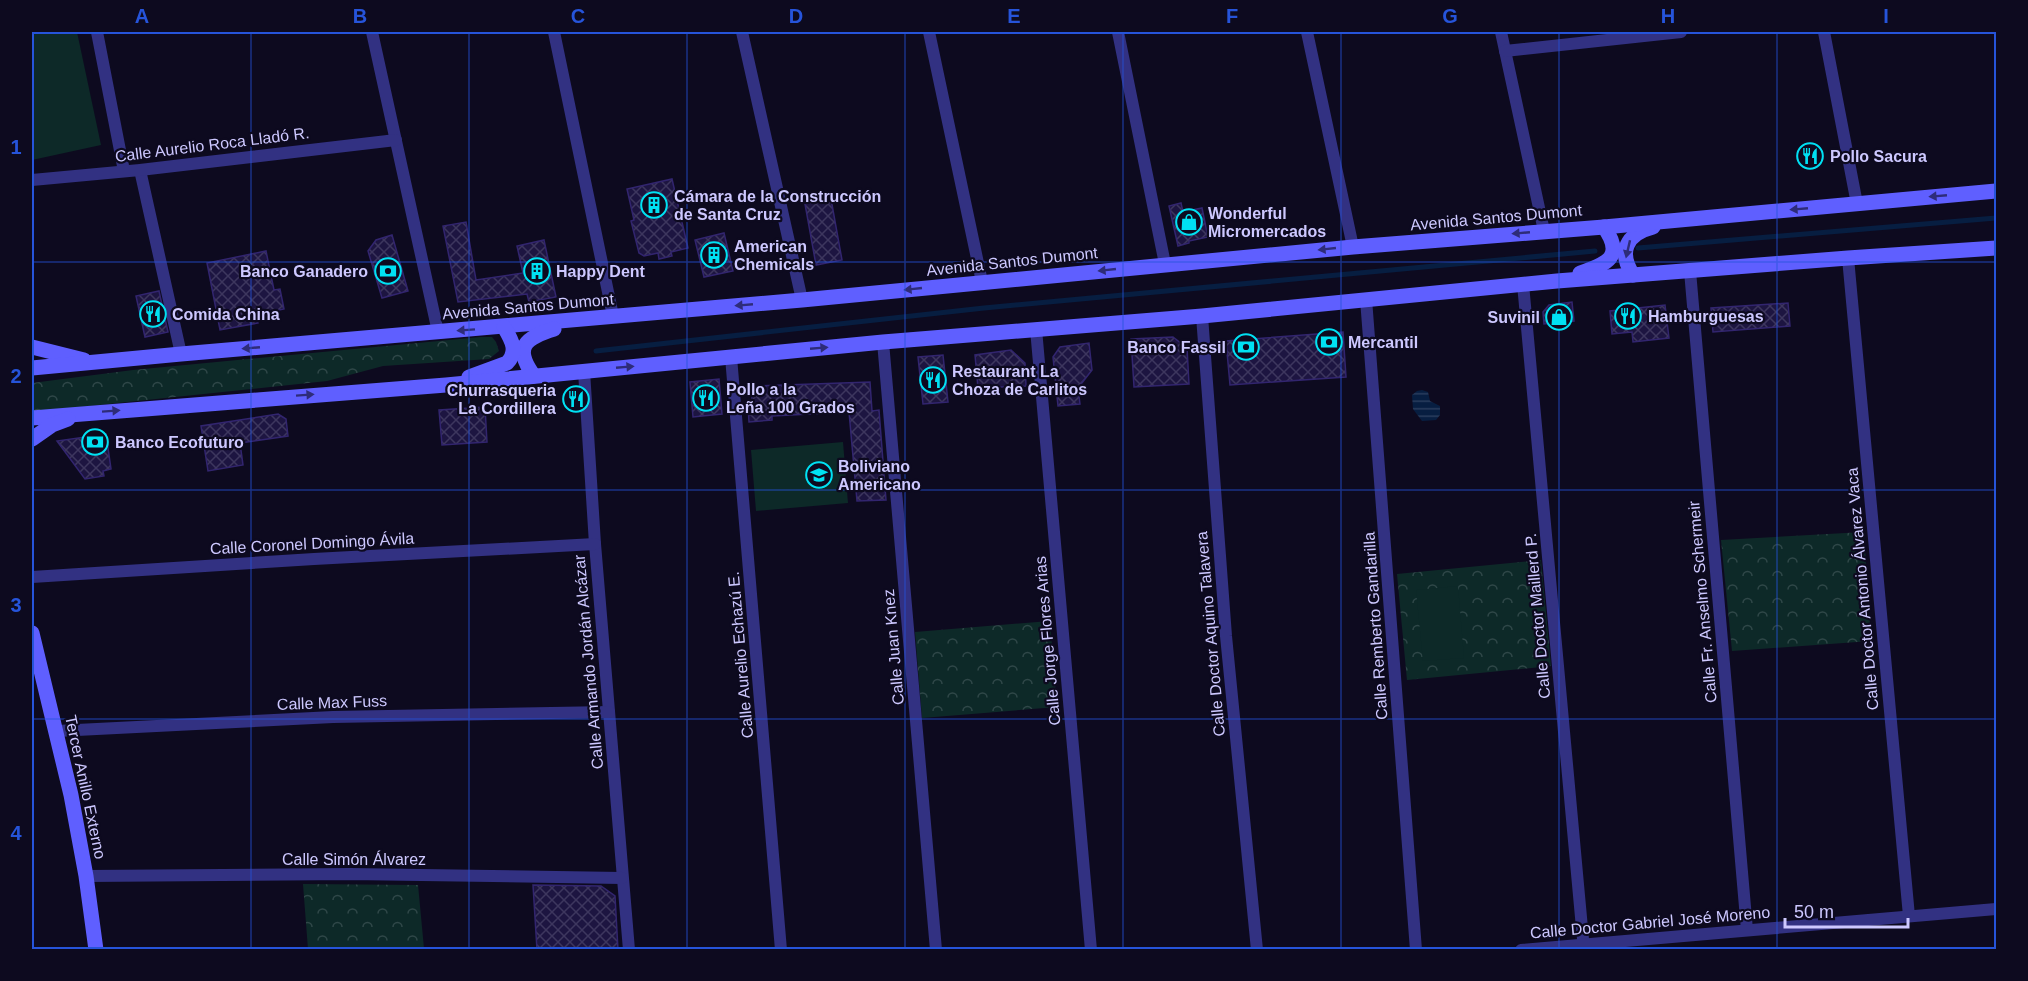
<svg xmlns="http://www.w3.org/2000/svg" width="2028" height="981" font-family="Arial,sans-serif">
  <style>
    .park { fill: url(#park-crowns) }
    .pitch { fill: #0d2928 }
    .water { fill: url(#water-rules) }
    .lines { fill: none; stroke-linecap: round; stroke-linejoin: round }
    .stream { stroke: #071e41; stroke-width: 5 }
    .building { fill: url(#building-cross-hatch); stroke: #32256f; stroke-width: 1.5 }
    .street { stroke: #323182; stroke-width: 12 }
    .secondary { stroke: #5f5fff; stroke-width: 15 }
    .oneway { fill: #2e2c79 }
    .grid { fill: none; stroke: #2654da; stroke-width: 1.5; stroke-opacity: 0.55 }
    .labels { text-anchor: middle; stroke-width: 4.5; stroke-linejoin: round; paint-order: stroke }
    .street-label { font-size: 16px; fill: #cdc8ff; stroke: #0d0a1f }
    .poi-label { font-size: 16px; font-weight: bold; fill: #cdc8ff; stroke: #0d0a1f; text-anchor: start }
    .neatline { fill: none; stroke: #2654da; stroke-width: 2 }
    .grid-label { font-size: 20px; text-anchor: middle; font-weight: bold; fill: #2654da }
  </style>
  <defs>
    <pattern id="park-crowns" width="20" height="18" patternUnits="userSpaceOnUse" patternTransform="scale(1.5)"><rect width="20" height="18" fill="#0d2928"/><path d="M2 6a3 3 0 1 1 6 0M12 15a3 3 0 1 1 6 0" fill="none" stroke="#2f4748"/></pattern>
    <pattern id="water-rules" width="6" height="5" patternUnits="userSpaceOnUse" patternTransform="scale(1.5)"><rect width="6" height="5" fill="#071e41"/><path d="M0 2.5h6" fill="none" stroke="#2a3d5e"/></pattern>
    <pattern id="building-cross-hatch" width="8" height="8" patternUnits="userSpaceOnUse" patternTransform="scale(1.5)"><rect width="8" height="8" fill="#1d1541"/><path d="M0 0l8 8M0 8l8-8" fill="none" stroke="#3d365e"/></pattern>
  </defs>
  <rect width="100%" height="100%" fill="#0d0a1f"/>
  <g class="park">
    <polygon points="481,337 492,337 496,342 499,351 489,359 383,366 327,381 32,412 32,383 133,370"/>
    <polygon points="1864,532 1871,641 1732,651 1721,540"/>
    <polygon points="1541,560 1551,666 1407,680 1397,574"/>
    <polygon points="1050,621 1057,707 922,718 915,632"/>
    <polygon points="303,884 418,885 424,949 308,949"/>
  </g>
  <g class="pitch">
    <polygon points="32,32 77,32 101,145 32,160"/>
    <polygon points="843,442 848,503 756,511 751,450"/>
    <polygon points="1458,586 1464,658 1423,661 1416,590"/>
  </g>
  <polygon class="water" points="1422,390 1428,392 1430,401 1440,406 1440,415 1436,420 1422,421 1413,409 1412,395 1417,391"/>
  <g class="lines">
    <g class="stream">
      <polyline points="1638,248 1996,218"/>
      <polyline points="596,351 984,308 1595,251"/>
    </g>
  </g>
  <g class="building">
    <polygon points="672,179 688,248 671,252 672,256 659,259 658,253 644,256 639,253 631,221 634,220 627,189"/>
    <polygon points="831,199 842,260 816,265 805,204"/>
    <polygon points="1181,203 1183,212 1202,208 1208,237 1189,241 1189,243 1178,246 1169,206"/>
    <polygon points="466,222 476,280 523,273 517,246 544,240 556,297 529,302 527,294 458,302 443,226"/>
    <polygon points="724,233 733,271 704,277 695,240"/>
    <polygon points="392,235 408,291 382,298 368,251 376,240"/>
    <polygon points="266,251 274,290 280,289 284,309 256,315 258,323 220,330 207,263"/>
    <polygon points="159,291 168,332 145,337 136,296"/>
    <polygon points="1572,302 1574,321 1544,324 1543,312 1549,305"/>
    <polygon points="1788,303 1790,326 1713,332 1711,308"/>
    <polygon points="1665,305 1669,338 1633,342 1632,332 1612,334 1610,311"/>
    <polygon points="1343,332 1346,377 1230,385 1226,341"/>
    <polygon points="1173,337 1187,348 1189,384 1134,387 1131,339"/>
    <polygon points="1089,343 1092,370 1078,388 1080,404 1058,406 1053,357 1060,347"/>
    <polygon points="1011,350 1025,363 1026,386 978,388 975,355"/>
    <polygon points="943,355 948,402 923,404 918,357"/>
    <polygon points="719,379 722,414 693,417 690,382"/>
    <polygon points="870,382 872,411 879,410 886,500 857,501 849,412 772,416 772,420 749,422 748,406 752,405 752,394 755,386"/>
    <polygon points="485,407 487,442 442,445 439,410"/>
    <polygon points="278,414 286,419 288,436 240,443 243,465 208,471 201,426"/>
    <polygon points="106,434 111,469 103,471 104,476 85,479 57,441"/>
    <polygon points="533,885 601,886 615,896 618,950 537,950"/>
  </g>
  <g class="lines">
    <g class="street">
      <polyline points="97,32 124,171"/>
      <polyline points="372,32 438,332"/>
      <polyline points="554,32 613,316"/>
      <polyline points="742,32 802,300"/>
      <polyline points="929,32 982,282"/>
      <polyline points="1118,32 1165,264"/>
      <polyline points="1307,32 1353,247"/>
      <polyline points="1501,32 1544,231"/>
      <polyline points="1824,32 1857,204"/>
      <polyline points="1505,51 1681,32"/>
      <polyline points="140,170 181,354"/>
      <polyline points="32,180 140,170 396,140"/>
      <polyline points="1848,258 1909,916"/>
      <polyline points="1690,271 1747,930"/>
      <polyline points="1523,284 1584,950"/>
      <polyline points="1366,299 1416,950"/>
      <polyline points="1202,316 1226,636 1257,950"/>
      <polyline points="1036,329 1091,950"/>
      <polyline points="883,342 936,950"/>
      <polyline points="731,357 781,950"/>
      <polyline points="584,371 595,544 629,950"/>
      <polyline points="32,577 314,559 595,544"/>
      <polyline points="57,731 333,717 609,712"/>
      <polyline points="86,876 350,874 622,878"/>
      <polyline points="1521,950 1996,909"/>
    </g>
    <g class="secondary">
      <path d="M1580,273C1607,264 1625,257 1604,227"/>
      <path d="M1633,275C1618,252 1626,234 1653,227"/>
      <polyline points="32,347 84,360"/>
      <polyline points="32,368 181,354 802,300 1353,247 1604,227 1996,191"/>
      <path d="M534,376C513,347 525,338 554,329"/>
      <path d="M469,377L507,363C519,351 511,339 504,327"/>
      <polyline points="32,418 446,385 883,342 1202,316 1557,281 1848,258 1996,248"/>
      <polyline points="32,439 52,425 68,419"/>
      <polyline points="32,633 71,795 86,876 96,950"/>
    </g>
  </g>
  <defs><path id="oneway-solid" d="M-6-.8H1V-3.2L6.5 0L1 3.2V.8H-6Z" transform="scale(1.5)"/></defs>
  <g class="oneway">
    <use href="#oneway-solid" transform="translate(1938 196) rotate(175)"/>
    <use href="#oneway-solid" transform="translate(1799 209) rotate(175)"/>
    <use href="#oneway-solid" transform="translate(1521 233) rotate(175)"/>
    <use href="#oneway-solid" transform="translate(1327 249) rotate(174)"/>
    <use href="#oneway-solid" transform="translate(1628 249) rotate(103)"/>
    <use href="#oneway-solid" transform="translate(1107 270) rotate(174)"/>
    <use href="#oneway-solid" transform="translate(913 289) rotate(174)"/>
    <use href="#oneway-solid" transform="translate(744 305) rotate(175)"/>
    <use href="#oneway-solid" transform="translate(466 330) rotate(176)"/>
    <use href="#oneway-solid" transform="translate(251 348) rotate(175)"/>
    <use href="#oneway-solid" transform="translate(819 348) rotate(-5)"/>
    <use href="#oneway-solid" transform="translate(625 367) rotate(-5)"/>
    <use href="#oneway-solid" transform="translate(305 395) rotate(-4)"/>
    <use href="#oneway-solid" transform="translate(111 411) rotate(-4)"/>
  </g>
  <path class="grid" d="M251,32V950M469,32V950M687,32V950M905,32V950M1123,32V950M1341,32V950M1559,32V950M1777,32V950M32,262H1996M32,490H1996M32,719H1996"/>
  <defs>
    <g id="restaurant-ring" transform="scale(1.35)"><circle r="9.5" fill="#0d0a1f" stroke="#00e1f3" stroke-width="1.5"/><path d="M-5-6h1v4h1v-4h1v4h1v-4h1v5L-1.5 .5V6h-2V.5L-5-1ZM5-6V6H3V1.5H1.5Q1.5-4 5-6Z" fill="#00e1f3"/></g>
    <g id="building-ring" transform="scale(1.35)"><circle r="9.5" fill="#0d0a1f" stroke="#00e1f3" stroke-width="1.5"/><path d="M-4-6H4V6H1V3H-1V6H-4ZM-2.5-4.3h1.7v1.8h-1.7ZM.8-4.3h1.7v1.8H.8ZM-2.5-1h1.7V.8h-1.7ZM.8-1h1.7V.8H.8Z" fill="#00e1f3"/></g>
    <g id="shop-ring" transform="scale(1.35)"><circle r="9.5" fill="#0d0a1f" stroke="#00e1f3" stroke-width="1.5"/><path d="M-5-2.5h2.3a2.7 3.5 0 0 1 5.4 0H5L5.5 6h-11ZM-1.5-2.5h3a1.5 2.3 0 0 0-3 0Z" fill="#00e1f3"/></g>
    <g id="bank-ring" transform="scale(1.35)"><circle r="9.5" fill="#0d0a1f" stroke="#00e1f3" stroke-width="1.5"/><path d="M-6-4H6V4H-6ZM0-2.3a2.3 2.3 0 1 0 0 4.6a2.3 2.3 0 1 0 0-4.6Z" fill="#00e1f3"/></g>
    <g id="school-ring" transform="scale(1.35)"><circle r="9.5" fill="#0d0a1f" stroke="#00e1f3" stroke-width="1.5"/><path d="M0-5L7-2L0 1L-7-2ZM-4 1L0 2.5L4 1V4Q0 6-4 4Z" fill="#00e1f3"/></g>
  </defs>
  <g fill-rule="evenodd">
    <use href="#restaurant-ring" x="1810" y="156"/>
    <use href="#building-ring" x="654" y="205"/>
    <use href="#shop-ring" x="1189" y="222"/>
    <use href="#building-ring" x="714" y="255"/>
    <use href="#bank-ring" x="388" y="271"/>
    <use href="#building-ring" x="537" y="271"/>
    <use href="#restaurant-ring" x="153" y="314"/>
    <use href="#restaurant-ring" x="1628" y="316"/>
    <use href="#shop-ring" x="1559" y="317"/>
    <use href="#bank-ring" x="1329" y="342"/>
    <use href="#bank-ring" x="1246" y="347"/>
    <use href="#restaurant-ring" x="933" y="380"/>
    <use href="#restaurant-ring" x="706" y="398"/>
    <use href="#restaurant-ring" x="576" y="399"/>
    <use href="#bank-ring" x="95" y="442"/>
    <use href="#school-ring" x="819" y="475"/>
  </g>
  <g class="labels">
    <g class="street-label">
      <text transform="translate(212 144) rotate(-7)" y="6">Calle Aurelio Roca Lladó R.</text>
      <text transform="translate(1496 217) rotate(-5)" y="6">Avenida Santos Dumont</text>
      <text transform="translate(1012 261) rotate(-6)" y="6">Avenida Santos Dumont</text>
      <text transform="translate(528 306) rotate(-5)" y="6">Avenida Santos Dumont</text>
      <text transform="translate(312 543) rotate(-3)" y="6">Calle Coronel Domingo Ávila</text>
      <text transform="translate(1862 589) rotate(-95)" y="6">Calle Doctor Antonio Álvarez Vaca</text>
      <text transform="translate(1702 602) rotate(-95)" y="6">Calle Fr. Anselmo Schermeir</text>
      <text transform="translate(1537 616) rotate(-95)" y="6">Calle Doctor Maillerd P.</text>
      <text transform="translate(1375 626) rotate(-94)" y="6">Calle Remberto Gandarilla</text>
      <text transform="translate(1210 634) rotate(-95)" y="6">Calle Doctor Aquino Talavera</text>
      <text transform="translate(1047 641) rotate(-95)" y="6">Calle Jorge Flores Arias</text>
      <text transform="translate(893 647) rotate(-95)" y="6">Calle Juan Knez</text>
      <text transform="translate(740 655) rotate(-95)" y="6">Calle Aurelio Echazú E.</text>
      <text transform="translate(588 662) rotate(-95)" y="6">Calle Armando Jordán Alcázar</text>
      <text transform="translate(332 702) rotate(-2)" y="6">Calle Max Fuss</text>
      <text transform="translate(86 787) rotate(78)" y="6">Tercer Anillo Externo</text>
      <text x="354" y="865">Calle Simón Álvarez</text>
      <text transform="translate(1650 922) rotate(-5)" y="6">Calle Doctor Gabriel José Moreno</text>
    </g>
    <g class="poi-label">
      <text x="1830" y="162">Pollo Sacura</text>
      <text x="674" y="202">Cámara de la Construcción<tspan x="674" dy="18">de Santa Cruz</tspan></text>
      <text x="1208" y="219">Wonderful<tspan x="1208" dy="18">Micromercados</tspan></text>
      <text x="734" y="252">American<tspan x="734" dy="18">Chemicals</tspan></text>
      <text x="368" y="277" text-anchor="end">Banco Ganadero</text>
      <text x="556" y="277">Happy Dent</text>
      <text x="172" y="320">Comida China</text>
      <text x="1648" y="322">Hamburguesas</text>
      <text x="1540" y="323" text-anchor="end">Suvinil</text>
      <text x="1348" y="348">Mercantil</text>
      <text x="1226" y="353" text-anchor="end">Banco Fassil</text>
      <text x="952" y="377">Restaurant La<tspan x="952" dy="18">Choza de Carlitos</tspan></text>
      <text x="726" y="395">Pollo a la<tspan x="726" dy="18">Leña 100 Grados</tspan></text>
      <text x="556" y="396" text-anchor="end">Churrasqueria<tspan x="556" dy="18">La Cordillera</tspan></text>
      <text x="115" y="448">Banco Ecofuturo</text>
      <text x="838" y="472">Boliviano<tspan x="838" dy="18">Americano</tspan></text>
    </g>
  </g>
  <rect width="2028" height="981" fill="none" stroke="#0d0a1f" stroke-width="66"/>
  <path d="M1785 918v9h123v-9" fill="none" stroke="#cdc8ff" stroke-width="3"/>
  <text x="1794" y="918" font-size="18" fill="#cdc8ff" stroke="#0d0a1f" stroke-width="4.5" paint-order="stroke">50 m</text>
  <rect x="33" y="33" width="1962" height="915" class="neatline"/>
  <g class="grid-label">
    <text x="142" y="23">A</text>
    <text x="360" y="23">B</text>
    <text x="578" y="23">C</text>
    <text x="796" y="23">D</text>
    <text x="1014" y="23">E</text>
    <text x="1232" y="23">F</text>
    <text x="1450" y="23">G</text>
    <text x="1668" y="23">H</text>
    <text x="1886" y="23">I</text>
    <text x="16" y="154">1</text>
    <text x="16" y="383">2</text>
    <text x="16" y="612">3</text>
    <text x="16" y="840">4</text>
  </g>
</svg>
